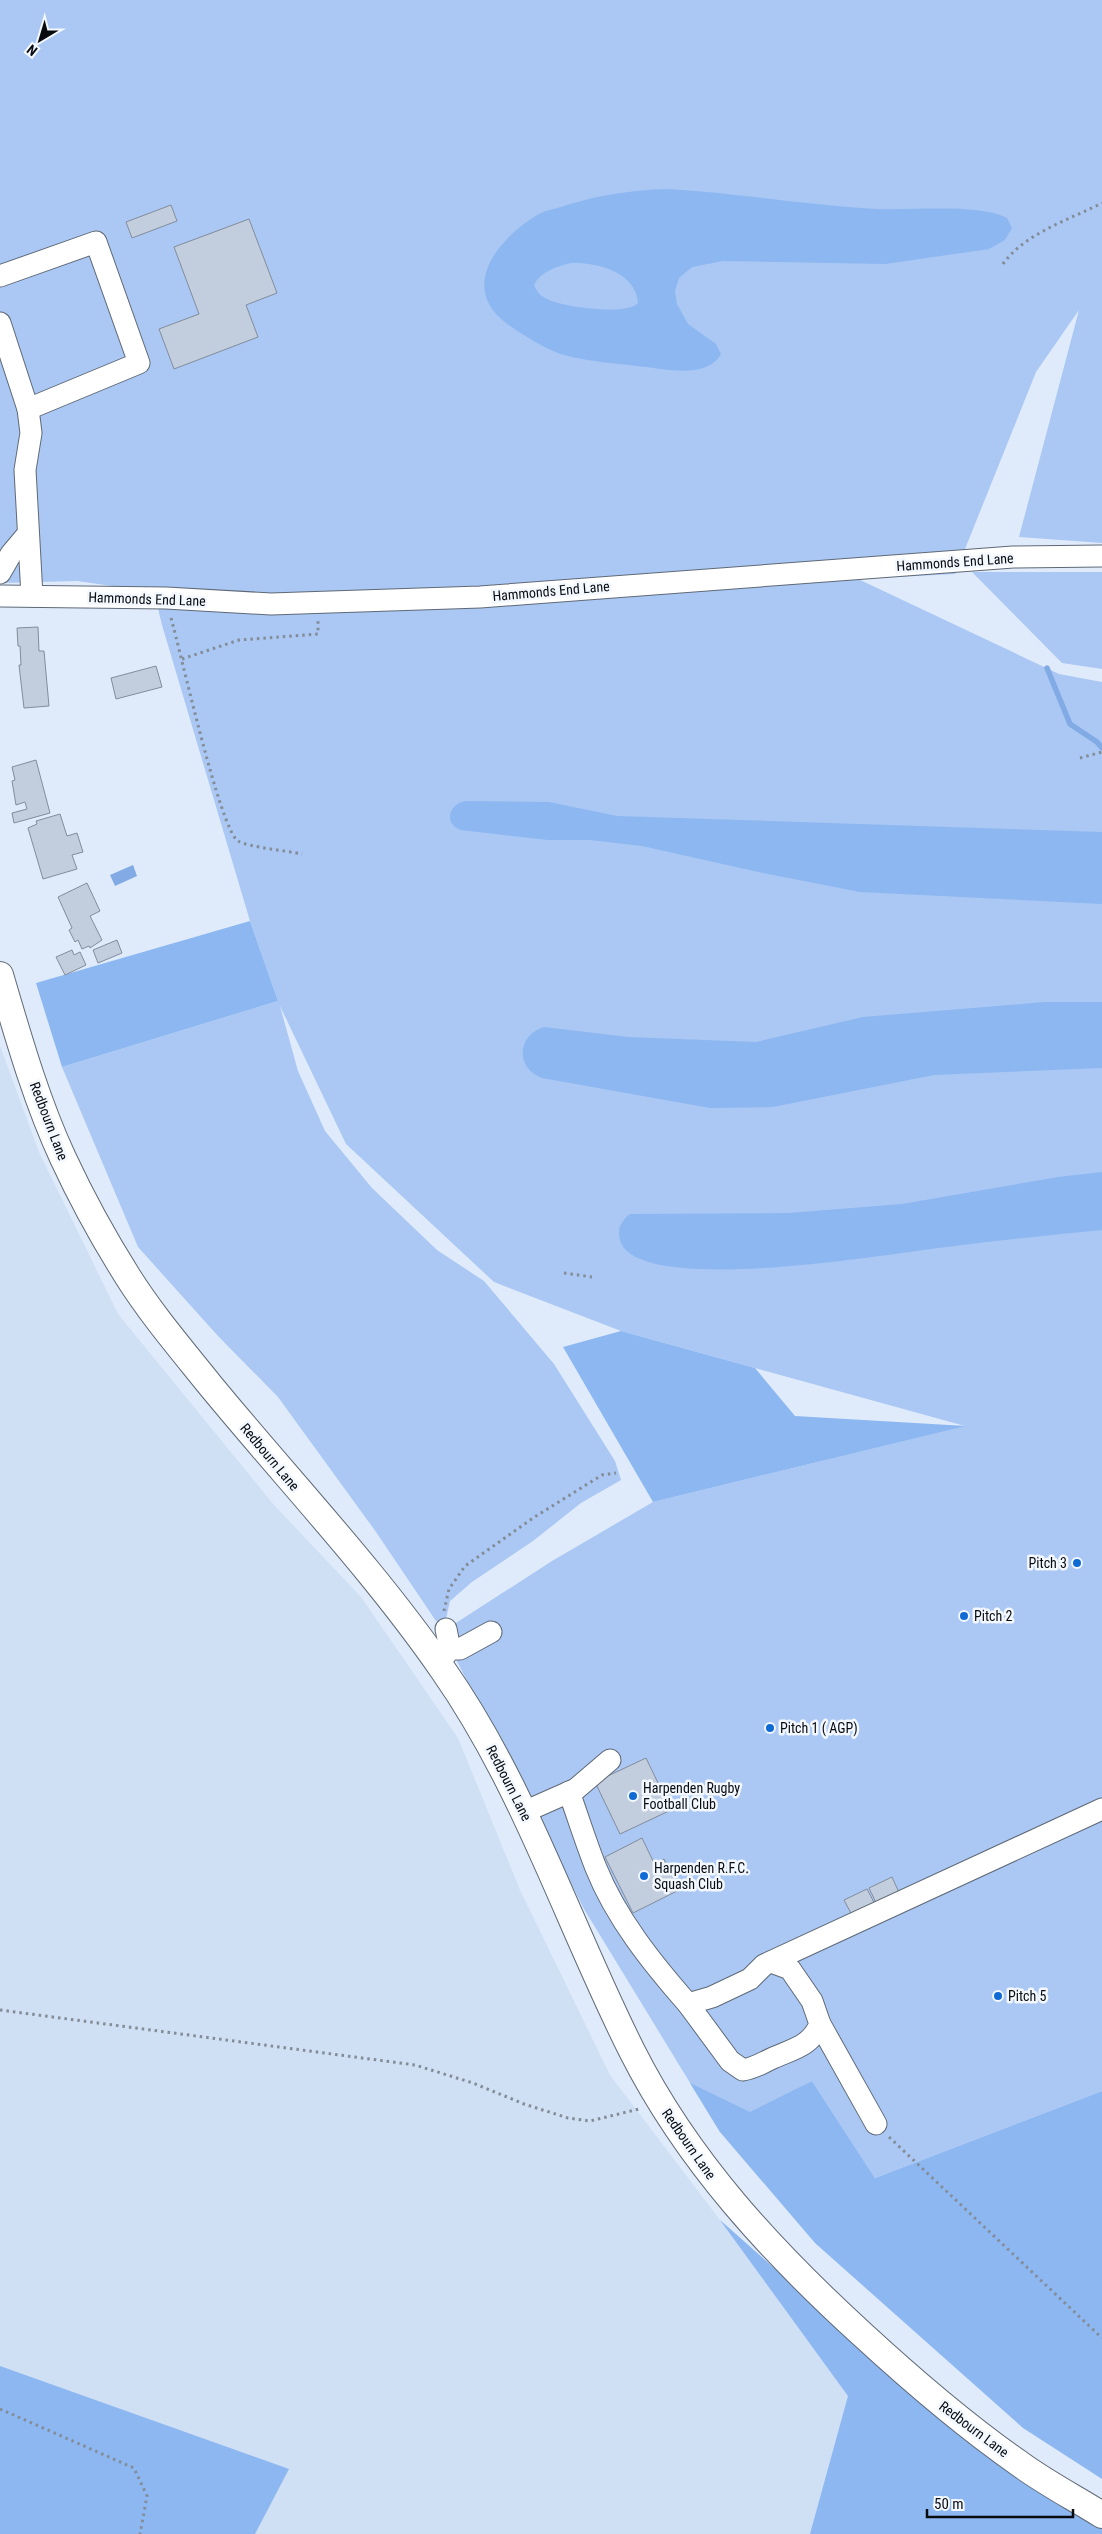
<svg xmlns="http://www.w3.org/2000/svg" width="1102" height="2534" font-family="'Roboto Condensed',sans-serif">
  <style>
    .built { fill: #cfdff4 }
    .green { fill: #aac8f3 }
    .forest { fill: #8db7f1; fill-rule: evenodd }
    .water { fill: #82abe5 }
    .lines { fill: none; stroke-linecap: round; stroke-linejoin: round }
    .stream { stroke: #82abe5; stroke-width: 5.5 }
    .building { fill: #c2cede; stroke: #828c9b }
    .minor-casing { stroke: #5f6976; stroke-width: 23 }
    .major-casing { stroke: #5f6976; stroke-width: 28 }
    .path { stroke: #838c97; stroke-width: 3; stroke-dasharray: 2.5 4; stroke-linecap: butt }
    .minor { stroke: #fff; stroke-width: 21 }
    .major { stroke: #fff; stroke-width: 26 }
    .poi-dot { fill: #0f6ad4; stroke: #f3f7fe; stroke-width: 2 }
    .labels { text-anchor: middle; stroke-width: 5; stroke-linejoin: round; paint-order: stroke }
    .street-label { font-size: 14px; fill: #080c11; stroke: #f3f7fe }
    .poi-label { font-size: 14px; fill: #080c11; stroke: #f3f7fe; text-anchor: start }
  </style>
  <rect width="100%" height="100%" fill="#dfebfb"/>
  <polygon class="built" points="0,1046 39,1152 118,1314 274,1505 361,1597 458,1738 520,1890 610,2075 720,2220 931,2407 1102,2534 0,2534"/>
  <g class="green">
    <polygon points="0,0 1102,0 1102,543 1019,537 1079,310 1036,372 955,574 858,579 1059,674 1102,682 1102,2091 875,2178 812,2081 720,2132 584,1909 442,1632 552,1561 653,1502 965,1426 621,1331 494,1282 346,1144 280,1006 298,1071 325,1131 372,1188 437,1250 484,1281 554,1364 615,1461 621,1480 581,1503 533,1541 472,1582 450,1601 446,1619 436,1621 376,1532 278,1397 218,1336 138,1247 62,1067 278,1001 250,921 162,625 154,592 77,581 0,583"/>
    <polygon points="972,572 1102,572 1102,669 1062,663"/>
  </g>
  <g class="forest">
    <path d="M668,189C737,193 806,205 876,209C911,211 977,203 1007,218L1012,228L1005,240L989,249L885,264L723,261L692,267L679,278L675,291L677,304L688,324L716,344L721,354C708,378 668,370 647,367C620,364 591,362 564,355C550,351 537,343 524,335C511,327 495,317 488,302C472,267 511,230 539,214C546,210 556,209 564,206C598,195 632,190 668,189ZM571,263C597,262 636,272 638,303C627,316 562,307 547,299C540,296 537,292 534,285C540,272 558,266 571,263Z"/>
    <path d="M465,801L549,802L617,816L1102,832V904L860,892L763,873L642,846L590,840H548L461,830C443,824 449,804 465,801Z"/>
    <polygon points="250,921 278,1001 62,1067 36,983"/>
    <path d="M1045,1002H1102V1068L934,1075L773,1107L710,1108L542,1078C515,1068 517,1035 544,1027L628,1037L756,1042L863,1017Z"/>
    <path d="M1102,1172V1230C1050,1235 999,1240 947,1247C898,1252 636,1299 620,1240C617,1229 621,1221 630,1214L789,1213L902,1204L1058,1177Z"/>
    <polygon points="621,1331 755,1368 795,1416 966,1426 653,1502 563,1347"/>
    <polygon points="812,2081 875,2178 1102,2091 1102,2479 1023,2428 815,2243 720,2132 690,2083 750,2112"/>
    <polygon points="720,2220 931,2407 1102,2525 1102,2534 810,2534 848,2396"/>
    <polygon points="0,2366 289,2469 255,2534 0,2534"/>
  </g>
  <polygon class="water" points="133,865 137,876 115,886 110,875"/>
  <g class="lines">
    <polyline class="stream" points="1047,668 1070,724 1097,742 1102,748"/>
  </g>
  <g class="building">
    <polygon points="171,205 177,221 132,238 126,222"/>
    <polygon points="249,219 277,293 246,305 258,337 174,369 159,329 199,314 174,247"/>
    <polygon points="38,627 39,651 44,651 49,706 24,708 19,665 21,665 20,646 18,646 17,628"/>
    <polygon points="156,666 162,687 116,699 111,678"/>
    <polygon points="36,760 50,813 14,823 12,813 27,809 25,802 16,805 12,781 15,780 12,767"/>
    <polygon points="60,814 67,836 77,833 83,852 72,855 77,869 43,879 28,828 37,824 36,821"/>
    <polygon points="87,883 100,911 90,916 102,940 90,948 89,946 82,949 78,940 75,942 69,930 72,928 58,897"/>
    <polygon points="117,940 122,953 98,963 93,950"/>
    <polygon points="72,950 74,955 80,952 86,965 65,975 56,957"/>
    <polygon points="646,1758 671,1810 620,1834 595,1782"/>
    <polygon points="642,1838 654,1863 664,1859 679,1890 633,1913 605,1857"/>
    <polygon points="892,1877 902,1899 879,1909 869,1888"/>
    <polygon points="867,1889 878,1910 855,1921 844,1900"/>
  </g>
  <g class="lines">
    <g class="minor-casing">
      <g id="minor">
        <polyline points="0,276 96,242 139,363 28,409"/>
        <polyline points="0,323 28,409 31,433 25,470 32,596"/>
        <polyline points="0,573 11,554 27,535"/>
        <polyline points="0,596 166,598 271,604 480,597 1013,557 1102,556"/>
        <polyline points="446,1629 450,1649"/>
        <polyline points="439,1663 450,1649 460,1649 491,1632"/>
        <path d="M569,1792C578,1817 586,1843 596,1868C616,1918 652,1963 688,2004L712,1997L750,1979L764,1965L1102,1809"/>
        <polyline points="524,1812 576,1789 610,1760"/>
        <path d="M688,2004L730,2061L743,2070C755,2068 762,2063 773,2058C793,2049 811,2046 820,2024L812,2001L790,1969L771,1962"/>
        <polyline points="820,2024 876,2124"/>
      </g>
    </g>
    <g class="major-casing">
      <path id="major" d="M0,975C18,1036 36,1100 63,1158C82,1199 104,1239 128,1277C152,1315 182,1350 210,1385C288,1480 373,1569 443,1670C525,1787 568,1924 632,2051C688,2162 772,2252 863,2335C913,2381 964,2425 1020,2464C1046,2483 1075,2498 1102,2515"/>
    </g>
    <g class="path">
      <path d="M1003,264C1025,233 1069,220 1102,203"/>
      <path d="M171,618C180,649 220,830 238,841C247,847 289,851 302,854"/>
      <polyline points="182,659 239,640 318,634 318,621"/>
      <polyline points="1080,758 1102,752"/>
      <polyline points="564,1273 592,1277"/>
      <polyline points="444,1611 449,1589 465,1566 533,1518 602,1475 616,1473"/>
      <polyline points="0,2010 415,2065 473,2083 524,2104 568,2118 590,2121 639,2109"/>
      <polyline points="889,2137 1102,2338"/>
      <polyline points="0,2409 134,2468 147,2496 140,2534"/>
    </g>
    <use href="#minor" class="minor"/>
    <use href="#major" class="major"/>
  </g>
  <g class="poi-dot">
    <circle cx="1077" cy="1563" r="5"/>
    <circle cx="964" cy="1616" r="5"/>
    <circle cx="770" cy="1728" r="5"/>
    <circle cx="633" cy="1796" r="5"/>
    <circle cx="644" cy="1876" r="5"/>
    <circle cx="998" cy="1996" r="5"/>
  </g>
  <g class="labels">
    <g class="street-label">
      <text transform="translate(955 562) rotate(-4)" y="5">Hammonds End Lane</text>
      <text transform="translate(551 591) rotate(-5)" y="5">Hammonds End Lane</text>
      <text transform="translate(147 599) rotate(2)" y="5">Hammonds End Lane</text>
      <text transform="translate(49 1121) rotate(69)" y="5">Redbourn Lane</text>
      <text transform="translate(270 1457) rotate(50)" y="5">Redbourn Lane</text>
      <text transform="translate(509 1783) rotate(63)" y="5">Redbourn Lane</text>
      <text transform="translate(689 2144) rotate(55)" y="5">Redbourn Lane</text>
      <text transform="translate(974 2429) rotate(37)" y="5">Redbourn Lane</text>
    </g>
    <g class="poi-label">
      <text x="1067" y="1568" text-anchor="end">Pitch 3</text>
      <text x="974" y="1621">Pitch 2</text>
      <text x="780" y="1733">Pitch 1 ( AGP)</text>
      <text x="643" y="1793">Harpenden Rugby<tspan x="643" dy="16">Football Club</tspan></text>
      <text x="654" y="1873">Harpenden R.F.C.<tspan x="654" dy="16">Squash Club</tspan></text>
      <text x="1008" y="2001">Pitch 5</text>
    </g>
  </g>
  <g transform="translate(40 40) rotate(218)" stroke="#f3f7fe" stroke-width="4" paint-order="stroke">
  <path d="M0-4L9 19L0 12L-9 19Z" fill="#080c11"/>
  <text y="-8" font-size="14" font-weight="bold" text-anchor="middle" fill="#080c11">N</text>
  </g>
  <path d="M927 2509v8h146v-8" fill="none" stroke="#080c11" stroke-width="2.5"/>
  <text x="934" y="2509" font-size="15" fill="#080c11" stroke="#f3f7fe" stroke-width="4" paint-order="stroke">50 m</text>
</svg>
